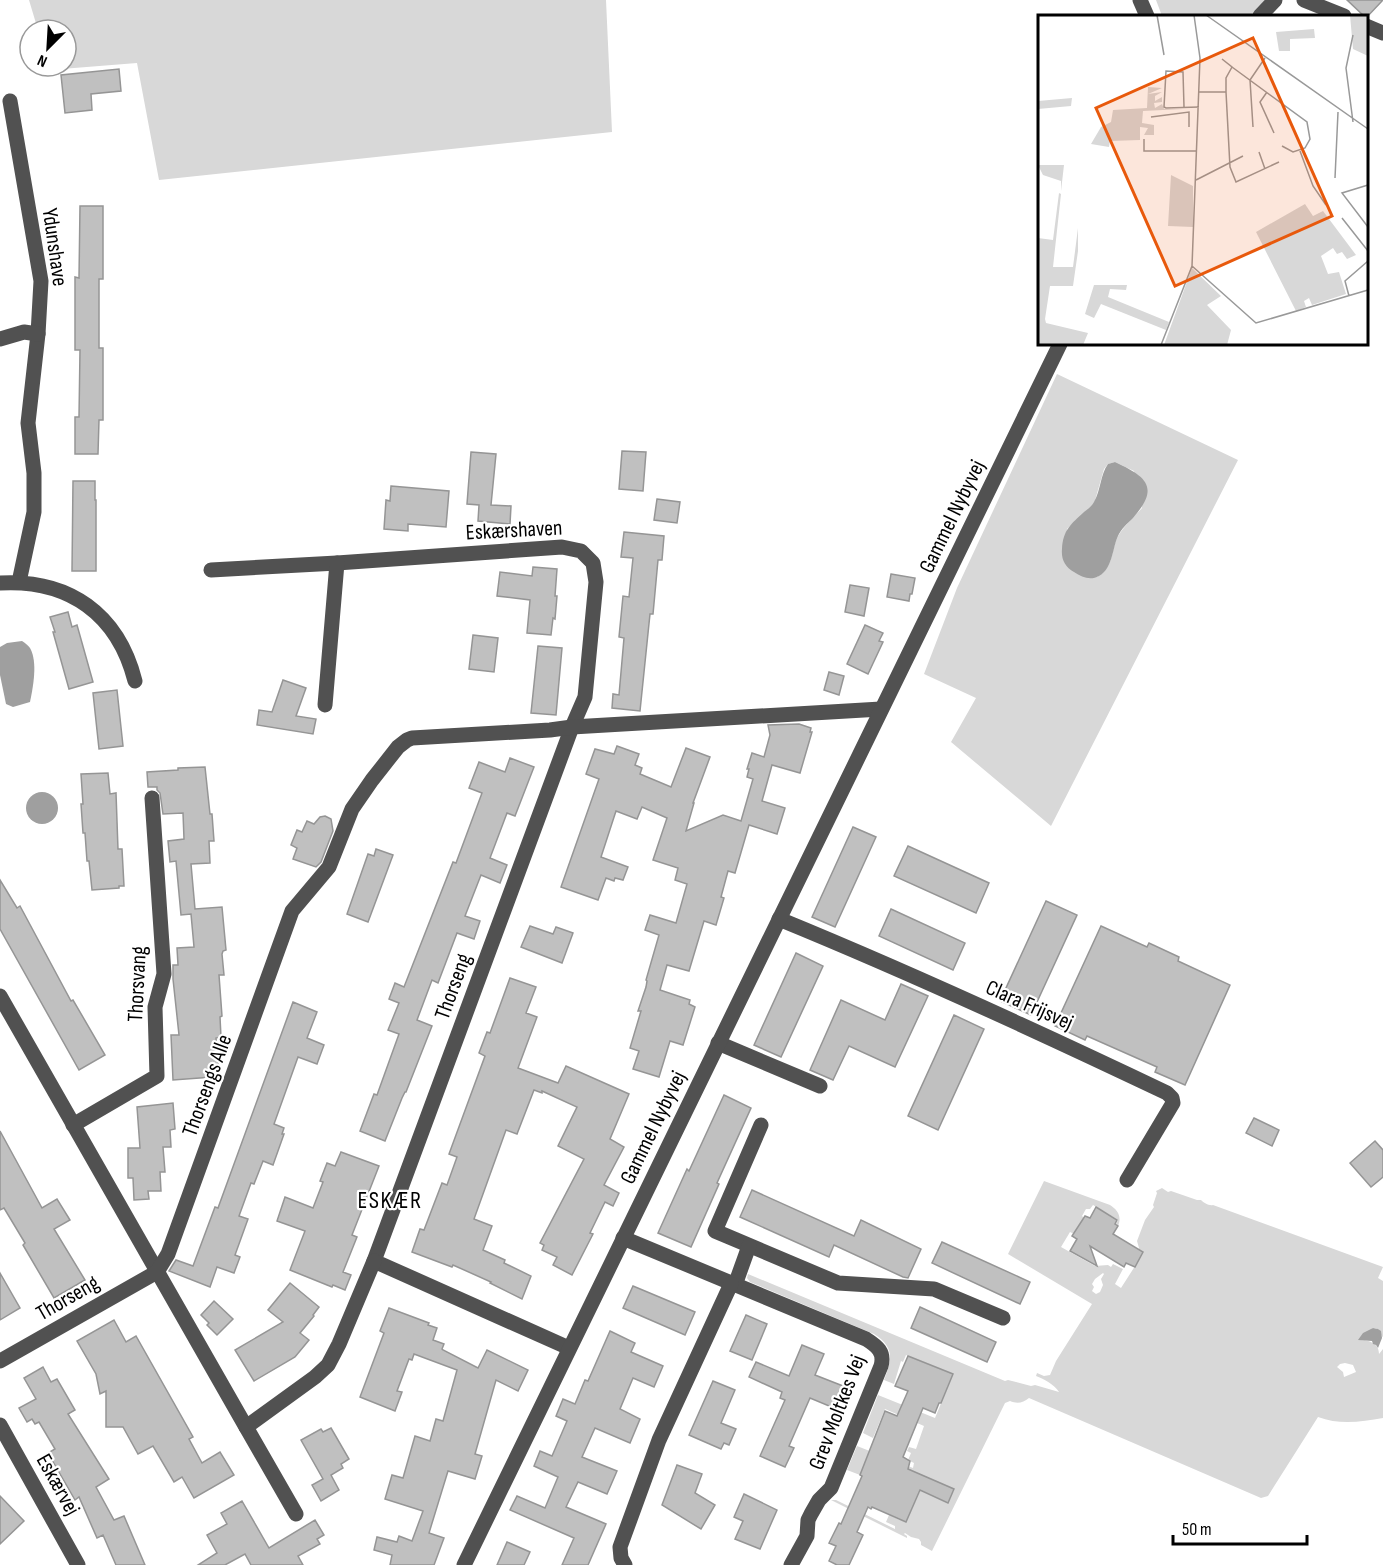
<svg xmlns="http://www.w3.org/2000/svg" width="1383" height="1565" font-family="'Sofia Sans Condensed',sans-serif">
  <style>
    .green { fill: #d8d8d8; fill-rule: evenodd }
    .water { fill: #9f9f9f }
    .building { fill: #c0c0c0; stroke: #959595; stroke-width: 1.5 }
    .lines { fill: none; stroke-linecap: round; stroke-linejoin: round }
    .minor { stroke: #515151; stroke-width: 15 }
    .labels { text-anchor: middle; stroke-width: 4.5; stroke-linejoin: round; paint-order: stroke }
    .street-label { font-size: 22px; fill: #000; stroke: #fff }
    .neighbourhood-label { font-size: 24px; letter-spacing: 1.5px; fill: #000; stroke: #fff }
    .inset-road { fill: none; stroke: #999; stroke-width: 1.5 }
    .view { fill: #e8590c; fill-opacity: 0.15; stroke: #e8590c; stroke-width: 3 }
    .inset-edge { fill: none; stroke: #000; stroke-width: 3 }
  </style>
  <rect width="100%" height="100%" fill="#fff"/>
  <g class="green">
    <polygon points="29,0 606,0 612,132 159,180 137,63 49,70 48,66 66,66 66,30 38,30"/>
    <polygon points="1156,0 1269,0 1252,16 1162,16"/>
    <path d="M1057,374L1238,460L1051,826L951,742L976,698L924,674L957,588ZM1115,462L1134,471L1142,508C1135,516 1126,524 1120,533C1109,549 1117,564 1097,577L1067,529L1094,504L1104,469L1108,464Z"/>
    <path d="M1044,1181L1110,1205C1118,1210 1122,1217 1118,1226L1116,1224L1118,1220L1093,1205L1090,1209H1086L1082,1216L1084,1218L1074,1234L1070,1232L1061,1247L1095,1266L1108,1265L1111,1267L1113,1264L1123,1269L1115,1284L1121,1288L1137,1263L1139,1248L1137,1241L1145,1220L1154,1207L1153,1205L1157,1193L1156,1191L1162,1188L1168,1192L1171,1191L1197,1200H1201C1204,1203 1209,1206 1213,1205L1383,1267L1378,1278L1383,1281V1337C1379,1334 1383,1329 1373,1328L1359,1340C1369,1340 1379,1343 1379,1354L1383,1349V1418C1361,1422 1339,1425 1318,1417L1268,1496L1261,1498L1029,1398C1023,1403 1017,1404 1010,1401L1005,1403L932,1551L921,1545V1542L919,1539L911,1537L905,1533L904,1534L907,1536V1538L831,1500H836L895,1529V1526L886,1522L889,1515L900,1520L904,1513L909,1515L922,1487L937,1498L948,1503L954,1490L864,1466L860,1475L847,1470L857,1446L913,1468L914,1463L908,1460L911,1453L907,1451L909,1447L916,1449L924,1426L885,1409L873,1438L863,1433L878,1395L935,1418L953,1374L906,1355L903,1362L901,1361L894,1384L884,1380C892,1360 895,1347 874,1334L750,1282L747,1278L748,1274L1005,1381L1008,1380L1031,1386L1035,1385L1059,1392C1055,1385 1044,1379 1036,1376L1037,1373L1044,1376L1050,1375L1056,1361L1092,1304L1008,1254ZM1103,1273L1104,1274L1101,1279L1103,1285L1100,1292L1096,1294L1092,1291L1094,1287L1092,1284L1095,1279ZM1345,1363L1353,1365L1356,1372L1344,1377L1343,1372L1337,1367L1340,1364Z"/>
  </g>
  <g class="water">
    <path d="M1115,462C1147,477 1160,487 1133,518C1128,523 1121,529 1118,536C1112,549 1113,568 1099,576C1090,581 1082,577 1074,572C1065,567 1061,559 1062,549C1063,530 1071,524 1084,512C1088,509 1092,506 1094,502C1101,490 1100,475 1108,464Z"/>
    <path d="M22,641C25,643 28,645 30,648C38,662 33,687 30,702L13,707L6,704L0,675V647L7,643Z"/>
    <circle cx="42" cy="808" r="16"/>
    <polygon points="1373,1328 1378,1329 1381,1331 1382,1338 1378,1348 1376,1345 1373,1344 1372,1341 1358,1340 1363,1333"/>
  </g>
  <g class="building">
    <polygon points="1347,0 1383,0 1367,17 1364,16"/>
    <polygon points="119,69 121,91 91,94 92,110 65,113 61,75"/>
    <polygon points="80,206 103,206 103,279 99,279 99,348 103,348 103,420 99,420 98,454 75,454 75,417 79,417 80,350 75,350 75,277 79,278"/>
    <polygon points="622,451 646,452 643,491 619,489"/>
    <polygon points="471,452 496,454 491,505 511,506 510,524 478,521 479,505 467,504"/>
    <polygon points="73,481 95,481 95,500 96,500 96,571 72,571"/>
    <polygon points="391,486 449,491 446,527 408,524 408,531 384,529 386,500 390,501"/>
    <polygon points="657,499 680,502 677,523 654,520"/>
    <polygon points="624,532 664,536 662,560 658,560 653,614 650,614 640,711 612,708 613,694 619,695 624,638 619,637 623,596 629,597 633,558 621,557"/>
    <polygon points="533,567 557,569 555,596 557,596 555,619 553,618 551,635 527,633 530,600 497,596 500,572 532,576"/>
    <polygon points="891,574 915,578 912,594 910,594 909,601 887,597"/>
    <polygon points="850,585 869,588 864,616 845,612"/>
    <polygon points="68,612 72,627 77,625 93,682 69,689 53,632 55,632 50,617"/>
    <polygon points="865,625 883,633 879,641 883,642 868,674 847,664"/>
    <polygon points="473,635 498,638 494,672 469,669"/>
    <polygon points="538,646 562,648 556,715 531,713"/>
    <polygon points="829,672 844,676 839,695 824,690"/>
    <polygon points="283,680 306,688 296,716 316,719 313,734 257,725 259,710 272,712"/>
    <polygon points="117,690 123,746 99,749 93,693"/>
    <polygon points="799,724 811,728 810,732 812,732 800,773 772,765 762,801 785,808 777,834 749,825 735,873 728,871 721,897 724,898 716,925 704,921 689,971 667,965 660,990 690,1000 689,1004 695,1007 683,1045 670,1041 659,1077 633,1069 639,1051 630,1048 641,1011 638,1011 646,987 647,981 646,980 659,935 645,930 650,915 676,923 687,884 675,880 678,868 653,860 667,818 642,807 637,819 616,811 601,857 628,867 623,880 615,878 614,881 606,878 598,900 561,887 599,779 586,774 595,749 614,754 617,746 639,754 635,765 642,768 640,774 671,787 686,748 710,757 693,803 694,803 686,831 723,815 741,821 753,779 747,777 749,769 747,769 752,753 764,757 770,735 768,725"/>
    <polygon points="510,758 534,767 515,816 507,813 490,858 507,865 500,883 481,875 465,916 480,921 474,939 457,933 438,983 432,980 417,1020 432,1026 406,1092 405,1092 402,1098 385,1141 360,1131 374,1094 377,1095 399,1034 388,1030 399,1003 389,999 395,983 404,987 453,862 456,863 482,793 469,788 479,762 505,772"/>
    <polygon points="205,767 210,814 212,814 214,841 209,841 210,863 191,864 195,909 222,907 226,950 223,951 222,954 224,975 219,975 222,1016 220,1017 221,1037 216,1038 219,1073 213,1074 213,1077 173,1080 171,1035 179,1035 173,979 173,965 178,965 177,948 194,947 191,914 181,915 176,861 170,862 168,841 184,839 183,813 163,814 160,793 157,790 157,787 148,787 147,772 178,770 178,768"/>
    <polygon points="108,773 110,794 116,793 118,849 122,849 124,886 119,886 119,888 92,890 89,861 87,861 85,833 83,833 81,804 83,804 81,774"/>
    <polygon points="325,816 331,819 333,831 321,862 316,867 293,859 297,848 291,845 297,830 302,832 307,821 314,824 320,817"/>
    <polygon points="853,827 876,837 835,927 812,917"/>
    <polygon points="908,846 989,883 976,913 894,876"/>
    <polygon points="376,849 393,855 368,922 347,914 368,854 374,856"/>
    <polygon points="0,880 17,908 20,906 71,1001 73,1000 105,1055 79,1070 0,929"/>
    <polygon points="1046,901 1077,915 1031,1015 1000,1001"/>
    <polygon points="891,909 965,943 953,970 879,936"/>
    <polygon points="530,926 553,934 556,927 573,933 562,963 521,947"/>
    <polygon points="1101,926 1147,947 1149,943 1179,957 1178,961 1230,985 1185,1085 1155,1072 1157,1067 1087,1036 1085,1040 1055,1026"/>
    <polygon points="796,953 823,966 781,1057 754,1045"/>
    <polygon points="510,978 536,987 526,1013 537,1017 518,1068 558,1083 566,1066 629,1094 610,1139 624,1147 604,1185 619,1193 613,1206 605,1202 590,1233 593,1234 572,1275 553,1265 557,1257 542,1250 544,1245 540,1243 584,1159 558,1146 577,1107 542,1091 542,1093 534,1090 517,1134 506,1130 474,1219 492,1226 483,1250 505,1260 504,1263 531,1276 522,1299 490,1283 491,1282 453,1265 452,1267 412,1252 420,1229 424,1230 442,1183 447,1185 457,1157 449,1154 485,1056 479,1053 487,1032 490,1033"/>
    <polygon points="901,984 928,996 895,1067 849,1046 833,1080 810,1070 841,1000 885,1020"/>
    <polygon points="293,1002 317,1012 307,1038 324,1045 317,1064 298,1057 274,1124 284,1128 282,1134 284,1134 273,1165 263,1161 254,1184 251,1183 239,1216 248,1219 235,1255 240,1257 234,1273 217,1267 210,1287 169,1271 176,1260 193,1266 215,1207 218,1208"/>
    <polygon points="954,1015 984,1029 938,1130 908,1116"/>
    <polygon points="724,1095 751,1108 717,1183 719,1184 691,1247 658,1233 687,1169 689,1171"/>
    <polygon points="173,1103 175,1129 170,1130 171,1147 163,1147 165,1172 160,1172 161,1191 148,1191 149,1199 134,1200 133,1178 128,1178 128,1148 140,1148 137,1107"/>
    <polygon points="1254,1118 1279,1130 1272,1146 1246,1133"/>
    <polygon points="0,1131 42,1208 57,1199 70,1220 54,1229 85,1280 54,1298 23,1245 25,1243 4,1208 0,1210"/>
    <polygon points="1375,1141 1383,1150 1383,1177 1371,1187 1350,1163"/>
    <polygon points="341,1152 379,1166 352,1235 357,1237 343,1272 351,1275 345,1290 333,1285 332,1287 290,1270 305,1231 277,1221 285,1197 313,1208 323,1182 320,1181 327,1163 335,1166"/>
    <polygon points="752,1190 854,1236 861,1220 921,1249 908,1278 903,1277 834,1245 829,1257 740,1217"/>
    <polygon points="1096,1207 1117,1220 1115,1224 1118,1226 1113,1234 1143,1252 1135,1267 1126,1263 1124,1267 1090,1246 1097,1266 1070,1251 1077,1239 1072,1236 1085,1216 1090,1218"/>
    <polygon points="942,1242 1030,1282 1020,1304 932,1263"/>
    <polygon points="0,1273 20,1308 0,1320"/>
    <polygon points="290,1283 319,1307 313,1315 314,1316 300,1333 309,1340 295,1357 254,1381 235,1350 283,1322 268,1310"/>
    <polygon points="633,1286 695,1312 685,1335 623,1308"/>
    <polygon points="214,1301 233,1319 217,1335 207,1325 209,1323 201,1315"/>
    <polygon points="920,1307 996,1342 987,1362 911,1328"/>
    <polygon points="389,1308 429,1323 428,1325 437,1328 433,1340 444,1344 442,1349 443,1350 478,1368 487,1350 528,1370 518,1391 496,1380 475,1454 482,1456 475,1479 448,1471 429,1533 444,1538 434,1565 390,1565 392,1555 374,1550 377,1537 397,1542 399,1536 412,1541 423,1511 385,1499 392,1475 403,1478 415,1436 430,1441 436,1419 443,1421 457,1370 414,1354 412,1360 409,1359 397,1391 402,1392 395,1411 360,1397 384,1333 380,1331"/>
    <polygon points="746,1315 767,1324 752,1360 730,1351"/>
    <polygon points="114,1320 126,1342 136,1336 193,1437 189,1439 202,1463 220,1452 234,1475 194,1498 182,1477 174,1482 153,1446 138,1454 123,1427 106,1427 106,1391 100,1394 96,1374 77,1341"/>
    <polygon points="610,1331 635,1343 631,1352 663,1366 654,1387 633,1378 620,1409 640,1419 630,1443 595,1428 582,1457 617,1471 607,1494 578,1482 566,1507 606,1524 588,1565 562,1565 574,1538 510,1510 517,1496 545,1508 558,1477 534,1466 540,1451 552,1456 567,1421 556,1416 563,1399 575,1404 585,1380 588,1381"/>
    <polygon points="802,1345 824,1354 815,1375 843,1386 834,1408 810,1398 789,1446 794,1448 785,1467 760,1456 785,1400 780,1398 782,1392 749,1377 756,1362 789,1376"/>
    <polygon points="908,1356 953,1374 941,1403 939,1403 935,1413 923,1408 903,1457 910,1461 908,1469 954,1489 948,1503 920,1490 906,1522 872,1507 871,1509 868,1507 857,1532 863,1535 849,1565 837,1565 829,1561 836,1546 829,1543 839,1523 841,1524 862,1476 860,1475 885,1411 897,1416 908,1391 895,1386"/>
    <polygon points="43,1367 51,1382 57,1379 75,1410 68,1414 109,1479 96,1487 114,1520 124,1516 145,1565 116,1565 103,1535 97,1538 79,1497 75,1500 48,1453 55,1449 39,1422 35,1424 32,1419 27,1422 19,1408 36,1399 24,1378"/>
    <polygon points="713,1381 735,1390 721,1423 736,1429 729,1445 724,1443 721,1449 689,1435"/>
    <polygon points="331,1428 349,1459 341,1464 343,1468 331,1475 339,1490 321,1501 312,1485 323,1479 301,1440 321,1429 323,1432"/>
    <polygon points="677,1465 702,1474 695,1493 715,1505 701,1529 662,1505"/>
    <polygon points="744,1494 777,1510 760,1549 735,1539 743,1521 734,1517"/>
    <polygon points="0,1496 24,1521 0,1544"/>
    <polygon points="242,1501 269,1548 315,1520 324,1535 317,1539 320,1544 298,1556 303,1565 251,1565 245,1554 225,1565 198,1565 217,1553 207,1535 227,1524 221,1513"/>
    <polygon points="507,1542 530,1552 524,1565 497,1565"/>
  </g>
  <g class="lines">
    <g class="minor">
      <polyline points="1140,0 1147,16"/>
      <polyline points="1304,0 1344,16"/>
      <polyline points="1260,16 1275,0"/>
      <polyline points="1366,26 1383,33"/>
      <polyline points="10,101 41,281 38,334 28,423 34,473 34,512 19,582"/>
      <polyline points="0,339 24,332 38,334"/>
      <polyline points="211,570 337,563 562,547 581,551 593,563 596,582 585,697 572,727 374,1261 569,1348"/>
      <path d="M0,583C69,579 118,614 135,681"/>
      <polyline points="325,705 337,563"/>
      <path d="M779,919C911,973 1039,1032 1167,1093L1172,1098L1173,1103L1127,1180"/>
      <polyline points="0,996 246,1427"/>
      <polyline points="718,1043 820,1086"/>
      <polyline points="73,1125 157,1076 155,1007 164,974 152,798"/>
      <polyline points="761,1125 715,1231 838,1283 934,1289 1003,1318"/>
      <path d="M623,1238L866,1339C877,1346 885,1352 881,1366L831,1488L819,1500L811,1514L808,1520L807,1536L791,1565"/>
      <polyline points="735,1285 749,1246"/>
      <polyline points="0,1361 157,1272 168,1254 292,911 329,867 352,809 372,780 398,747 407,740 412,738 550,730 572,727 881,709"/>
      <polyline points="0,1425 78,1565"/>
      <polyline points="296,1514 246,1427 315,1377 328,1365 339,1344 374,1261"/>
      <polyline points="464,1565 1060,344"/>
      <polyline points="625,1565 621,1558 620,1547 659,1440 731,1284"/>
    </g>
  </g>
  <g class="labels">
    <g class="street-label">
      <text transform="translate(56 247) rotate(82)" y="8">Ydunshave</text>
      <text transform="translate(951 516) rotate(-64)" y="8">Gammel Nybyvej</text>
      <text transform="translate(514 529) rotate(-3)" y="8">Eskærshaven</text>
      <text transform="translate(136 984) rotate(-87)" y="8">Thorsvang</text>
      <text transform="translate(452 986) rotate(-70)" y="8">Thorseng</text>
      <text transform="translate(1030 1004) rotate(24)" y="8">Clara Frijsvej</text>
      <text transform="translate(206 1085) rotate(-70)" y="8">Thorsengs Alle</text>
      <text transform="translate(652 1127) rotate(-64)" y="8">Gammel Nybyvej</text>
      <text transform="translate(67 1297) rotate(-30)" y="8">Thorseng</text>
      <text transform="translate(836 1412) rotate(-69)" y="8">Grev Moltkes Vej</text>
      <text transform="translate(59 1484) rotate(61)" y="8">Eskærvej</text>
    </g>
    <g class="neighbourhood-label">
      <text x="390" y="1208">ESKÆR</text>
    </g>
  </g>
  <g transform="translate(1038 15)">
    <rect width="330" height="330" fill="#fff"/>
    <path d="M312,0H330V41L315,34ZM276,14L277,23L252,24V36H241L238,17ZM110,72L124,73L110,79L124,77L117,81V86L124,82V87L116,88L117,93L124,89L126,94H145L105,96L104,108L116,110V120H106L110,113L102,112V125L72,126L71,132L53,129L63,112L73,107L75,95L109,93ZM34,83L33,91L0,94V86ZM0,150H26L23,176V166L5,160ZM133,160L155,171V212L130,211ZM21,178L23,179L15,252H35L40,213V236L35,271H12L7,304L8,308L50,318L45,330H0V223L15,225ZM267,189L275,201L285,196L318,240L309,244L304,237L299,239L295,233L283,241L290,259L301,257L308,279L274,290L271,283L266,286L268,292L258,296L218,217ZM154,253L183,281L169,290L193,315L189,330H126ZM56,270H89L88,275L72,274L70,282L131,307L128,315L63,289L56,303L47,299Z" fill="#d8d8d8"/>
    <path class="inset-road" d="M119,0L126,40M168,0L330,114M184,44L194,52L188,63V77M194,52L269,107L272,124L267,133L255,137L244,131M161,77H188L192,152L198,167L241,147M229,77L222,87L236,118M146,92L145,57L128,56L126,92L128,93L161,92M113,102L151,97V112M315,107L308,53L315,20M215,112L212,65L227,43M106,124V136H159M262,136L275,171L288,190M221,137L227,154M297,163L300,97M158,165L205,141M330,170L304,178L330,212M304,203L330,236M154,251L218,308L330,275M311,281L307,266L330,246M123,330L154,251L162,43L156,0"/>
    <path class="view" d="M215,23L294,201L137,271L58,93Z"/>
    <rect width="330" height="330" class="inset-edge"/>
  </g>
  <g transform="translate(48 48) rotate(204)"><circle r="28" fill="#ffffff" stroke="#999999" stroke-width="1.5"/>
  <path d="M0-4.5L10 22L0 15L-10 22Z" fill="#000000"/>
  <text y="-9" font-size="16" font-weight="bold" text-anchor="middle" fill="#000000">N</text>
  </g>
  <path d="M1173 1535v9h134v-9" fill="none" stroke="#000000" stroke-width="3"/>
  <text x="1182" y="1535" font-size="18" fill="#000000" stroke="#ffffff" stroke-width="4.5" paint-order="stroke">50 m</text>
</svg>
